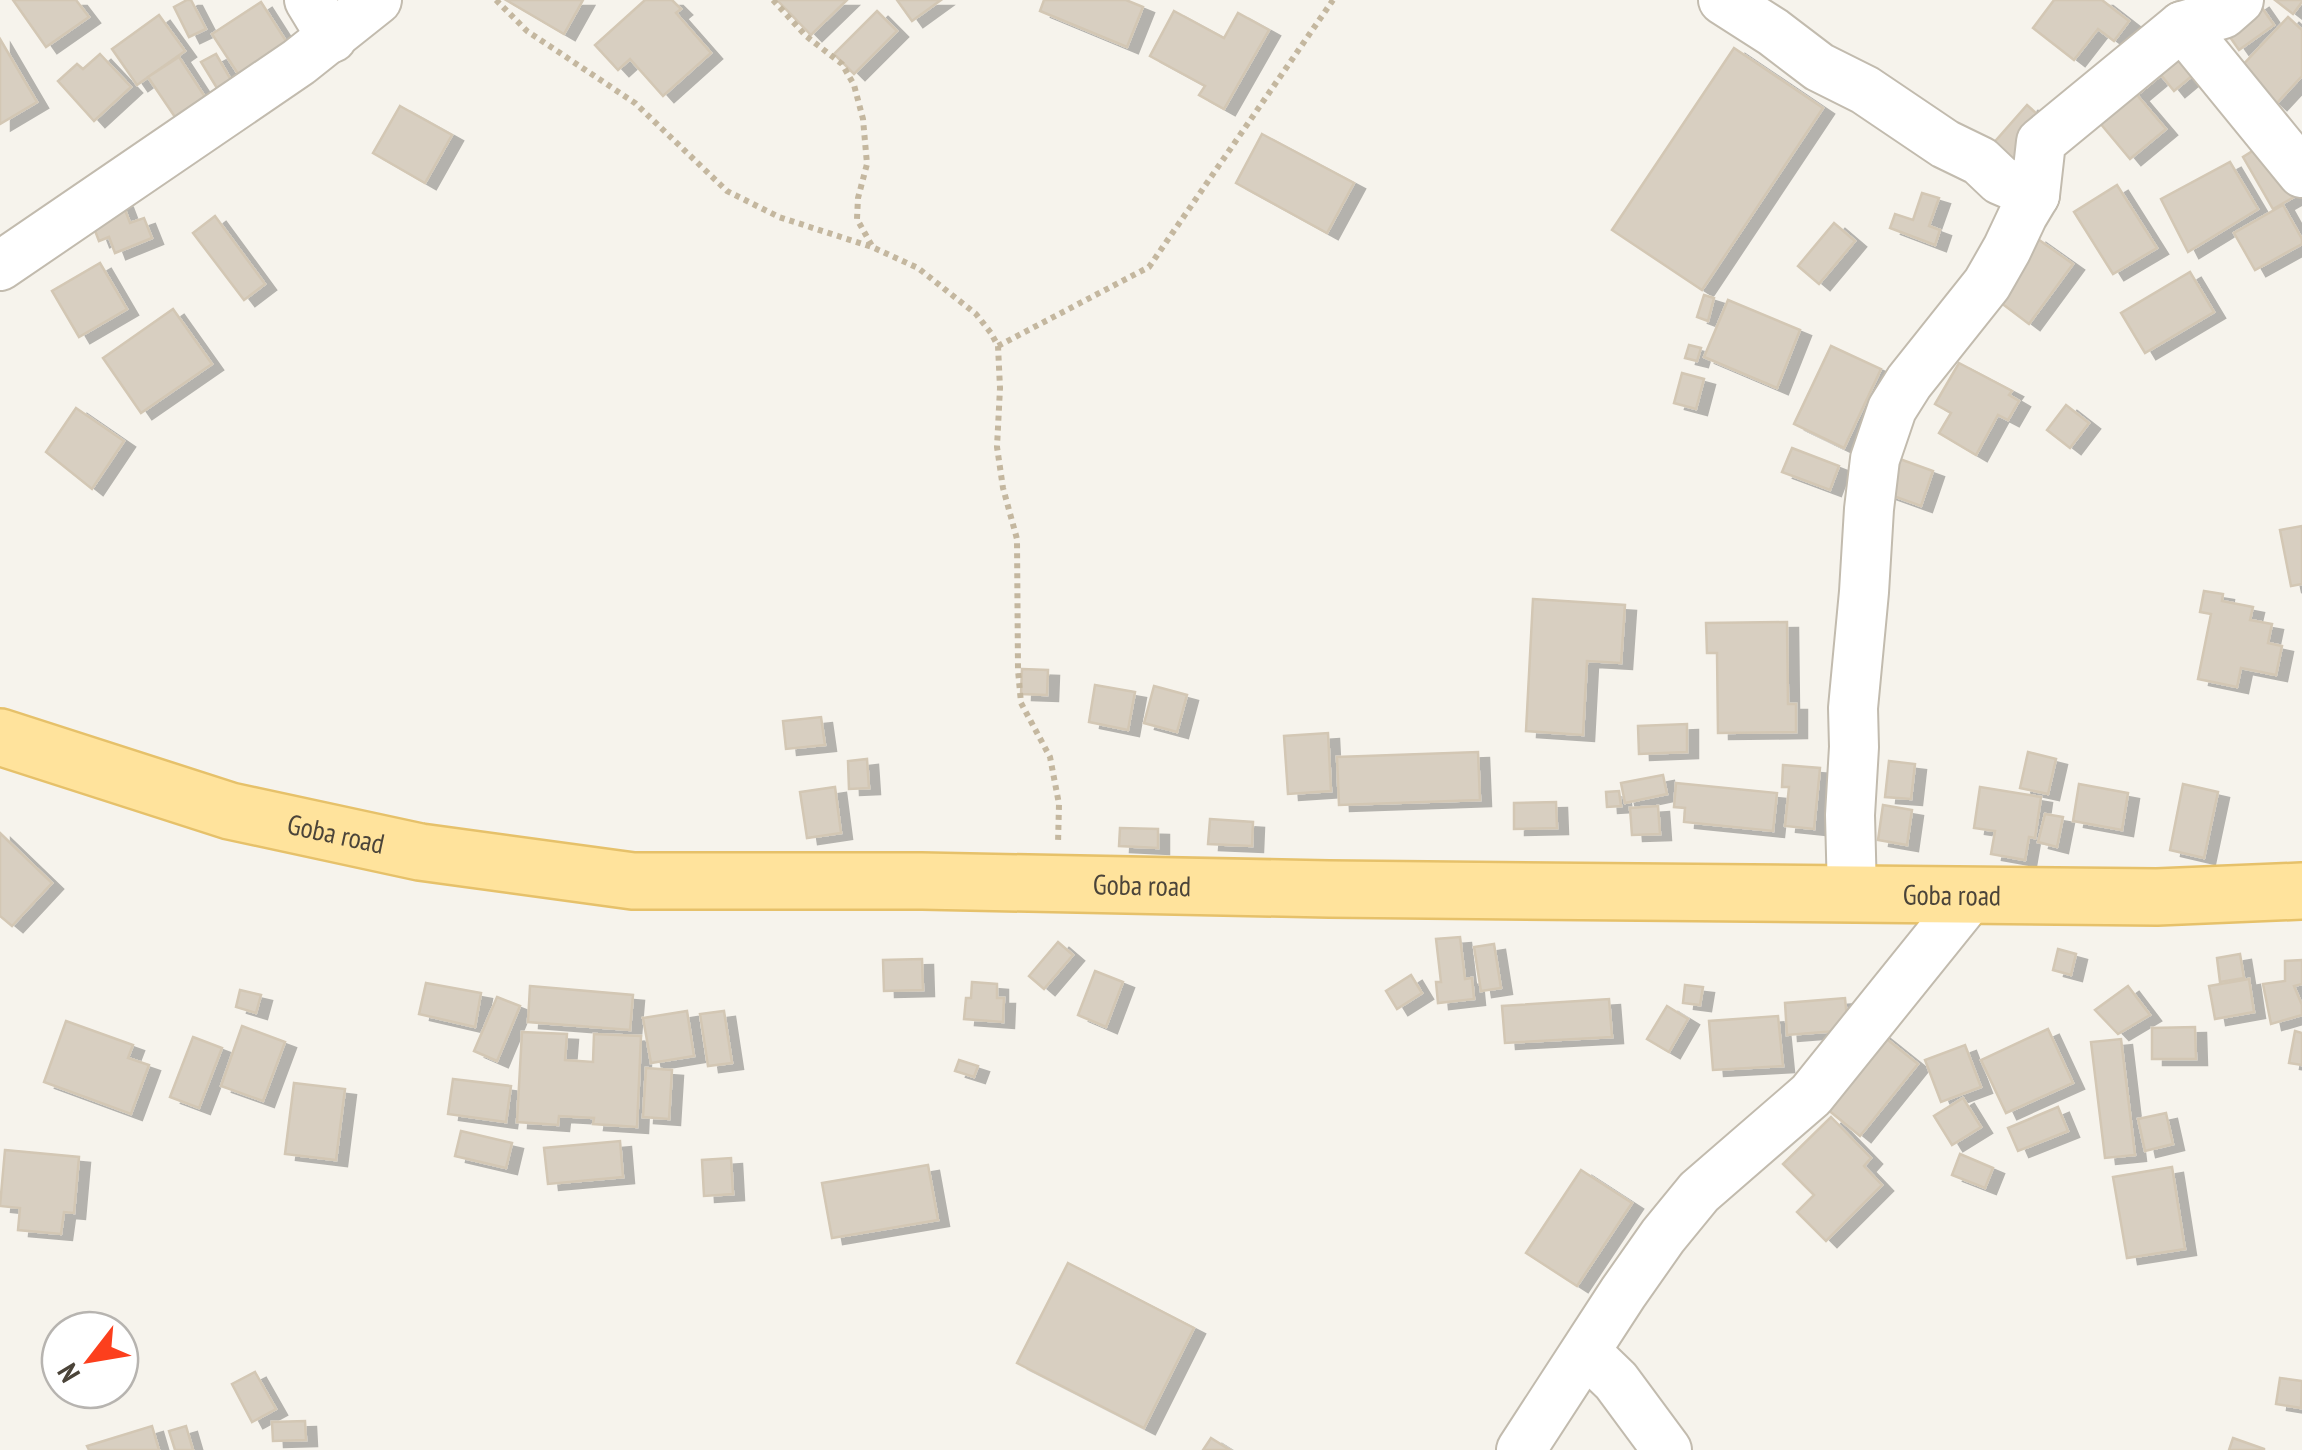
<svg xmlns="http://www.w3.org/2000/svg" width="2302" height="1450" font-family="'PT Sans Narrow',sans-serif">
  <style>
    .building { fill: #d8cfc1; stroke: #d3c7b4; stroke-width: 2.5; filter: url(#shadow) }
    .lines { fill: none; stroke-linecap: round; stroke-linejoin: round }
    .minor-casing { stroke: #c2bbae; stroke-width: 52 }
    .major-casing { stroke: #e6c16a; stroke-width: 60 }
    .path { stroke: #c4b79f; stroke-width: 6; stroke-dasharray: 5 5; stroke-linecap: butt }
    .minor { stroke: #fff; stroke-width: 48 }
    .major { stroke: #ffe39c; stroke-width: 55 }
    .labels { text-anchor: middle; stroke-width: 9; stroke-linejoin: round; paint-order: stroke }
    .street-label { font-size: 28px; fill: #4b4439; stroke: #fff }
  </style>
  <defs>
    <filter id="shadow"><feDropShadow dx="11" dy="6" stdDeviation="0" flood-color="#0004"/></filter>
  </defs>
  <rect width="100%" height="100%" fill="#f6f3ec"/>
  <g class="building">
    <polygon points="13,0 76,0 89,17 46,47"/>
    <polygon points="187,0 191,0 206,29 189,37 174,7"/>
    <polygon points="506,0 583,0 564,34"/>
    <polygon points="645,0 672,0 681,9 676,13 711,53 663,96 630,59 618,70 595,45"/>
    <polygon points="777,0 847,0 811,35"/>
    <polygon points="897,0 941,0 912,21"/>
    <polygon points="1044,0 1126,0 1143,7 1127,47 1040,11"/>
    <polygon points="2054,0 2102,0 2129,21 2114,41 2098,29 2074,60 2033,28"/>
    <polygon points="2275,0 2302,0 2302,2 2293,14"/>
    <polygon points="261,2 293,52 244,83 212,34"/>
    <polygon points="2258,2 2274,25 2239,50 2223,27"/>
    <polygon points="877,11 897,31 854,74 834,54"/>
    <polygon points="1174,11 1224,38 1238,13 1269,30 1224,109 1199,95 1205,86 1150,56"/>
    <polygon points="159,15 185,51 137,85 112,49"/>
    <polygon points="2288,17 2302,30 2302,76 2276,104 2239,69"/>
    <polygon points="0,39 37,102 0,124"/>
    <polygon points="2168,45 2193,75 2174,91 2161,75 2137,95 2166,129 2130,159 2089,110"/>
    <polygon points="1734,48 1823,108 1702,290 1612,230"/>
    <polygon points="100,54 131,87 94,121 58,81 77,64 83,69"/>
    <polygon points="216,54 234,85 220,93 201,62"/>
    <polygon points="179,57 207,100 177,120 148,77"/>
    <polygon points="2027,105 2047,123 2011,165 1991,146"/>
    <polygon points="400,106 452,135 425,183 373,153"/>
    <polygon points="1262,134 1354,183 1327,233 1236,183"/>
    <polygon points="2270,140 2301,193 2273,209 2243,157"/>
    <polygon points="2230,162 2258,209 2188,252 2161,199"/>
    <polygon points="2117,185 2157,248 2113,274 2074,212"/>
    <polygon points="1922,193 1939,198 1929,226 1940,230 1935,245 1890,228 1895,214 1913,220"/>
    <polygon points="122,202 130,223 144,218 152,238 115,253 109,237 99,241 89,215"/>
    <polygon points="2283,205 2302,239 2302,244 2255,270 2234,233"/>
    <polygon points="215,216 265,284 244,300 193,233"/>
    <polygon points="1834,223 1855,241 1819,284 1798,266"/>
    <polygon points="2035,237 2073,264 2029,324 1992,296"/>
    <polygon points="100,263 127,309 79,337 52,291"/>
    <polygon points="2190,272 2214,312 2145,353 2121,313"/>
    <polygon points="1704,295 1714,298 1708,321 1697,317"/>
    <polygon points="1728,300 1800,330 1777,388 1704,357"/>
    <polygon points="173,309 212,364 141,413 103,358"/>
    <polygon points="1689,345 1701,348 1697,361 1685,358"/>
    <polygon points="1831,346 1881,369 1844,448 1794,424"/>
    <polygon points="1959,363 2012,391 2009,395 2019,401 2008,420 1998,415 1976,455 1939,433 1951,413 1935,404"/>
    <polygon points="1682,373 1704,379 1696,409 1674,403"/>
    <polygon points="2066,405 2089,423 2070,448 2047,430"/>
    <polygon points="76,408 124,441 92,489 46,452"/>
    <polygon points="1792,448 1839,466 1830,490 1782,472"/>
    <polygon points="1897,458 1933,471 1921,506 1885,493"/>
    <polygon points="2302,526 2302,584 2291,586 2280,530"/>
    <polygon points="2204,591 2223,594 2222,601 2253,607 2250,620 2272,624 2268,643 2282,646 2276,675 2241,668 2237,687 2198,679 2211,614 2200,612"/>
    <polygon points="1533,599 1625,605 1621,663 1587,661 1583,735 1526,731"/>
    <polygon points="1787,622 1788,704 1796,704 1796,732 1718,733 1717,653 1707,653 1706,623"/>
    <polygon points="1022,669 1048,670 1047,695 1021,694"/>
    <polygon points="1095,685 1135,692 1128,730 1089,722"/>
    <polygon points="1154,686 1187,695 1177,732 1144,723"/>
    <polygon points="821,717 825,745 786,749 783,721"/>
    <polygon points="1687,724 1687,752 1639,754 1638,726"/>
    <polygon points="1328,733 1331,791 1288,794 1284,736"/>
    <polygon points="1478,752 1480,800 1339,805 1337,757"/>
    <polygon points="2028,752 2056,759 2048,794 2020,788"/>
    <polygon points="867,759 869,788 849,789 848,761"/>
    <polygon points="1889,761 1915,764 1911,799 1885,797"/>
    <polygon points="1783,765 1820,768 1814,829 1785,826 1789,787 1782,787"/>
    <polygon points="1663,775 1667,794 1625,803 1621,783"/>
    <polygon points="1676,783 1777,793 1773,831 1684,822 1685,808 1674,807"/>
    <polygon points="2079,784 2128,793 2122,830 2073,821"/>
    <polygon points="2183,784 2218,792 2204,858 2170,850"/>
    <polygon points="835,787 841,833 807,838 800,792"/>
    <polygon points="1980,787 2041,797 2035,838 2029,837 2025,860 1991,854 1995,831 1974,828"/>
    <polygon points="1619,791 1621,806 1607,807 1606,792"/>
    <polygon points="1556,802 1557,828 1514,829 1514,803"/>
    <polygon points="1883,805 1912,810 1907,845 1878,840"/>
    <polygon points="1658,806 1660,834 1632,835 1630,808"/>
    <polygon points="2045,814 2063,817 2057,847 2038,842"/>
    <polygon points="1210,819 1253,822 1252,846 1208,844"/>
    <polygon points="1120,828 1158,829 1158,848 1119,846"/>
    <polygon points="0,833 52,883 12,926 0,916"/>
    <polygon points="1460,937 1465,979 1472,978 1474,999 1438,1003 1436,982 1441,982 1436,939"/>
    <polygon points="1058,942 1073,955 1044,989 1029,976"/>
    <polygon points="1494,944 1501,988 1481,991 1474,947"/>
    <polygon points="2058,949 2076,954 2071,975 2053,970"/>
    <polygon points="2240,954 2244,978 2220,982 2217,958"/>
    <polygon points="922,959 923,990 884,991 883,960"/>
    <polygon points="2302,960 2302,984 2294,986 2302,1005 2302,1015 2271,1024 2263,984 2285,981 2285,961"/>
    <polygon points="1095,971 1123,982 1106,1027 1078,1015"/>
    <polygon points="1411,975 1422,993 1397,1009 1386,991"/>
    <polygon points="2249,979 2254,1012 2215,1019 2209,986"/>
    <polygon points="972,982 997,984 997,998 1004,998 1003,1022 964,1019 966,998 971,998"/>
    <polygon points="426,983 481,993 475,1027 419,1014"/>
    <polygon points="1685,985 1703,987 1700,1005 1683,1003"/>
    <polygon points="530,986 633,995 630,1030 528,1022"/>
    <polygon points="2128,986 2150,1015 2118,1034 2095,1010"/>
    <polygon points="240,990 261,995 256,1013 236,1007"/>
    <polygon points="497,997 520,1006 497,1061 474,1051"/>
    <polygon points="1845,998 1848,1030 1787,1035 1785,1003"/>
    <polygon points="1609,999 1612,1037 1505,1043 1502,1006"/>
    <polygon points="1667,1006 1688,1019 1669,1052 1647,1039"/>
    <polygon points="687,1011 694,1056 651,1063 643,1018"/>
    <polygon points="724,1011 732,1063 708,1066 700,1014"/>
    <polygon points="1778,1016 1783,1066 1713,1070 1709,1021"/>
    <polygon points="66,1021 133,1045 128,1058 149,1065 131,1114 44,1082"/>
    <polygon points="242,1026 285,1042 263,1101 221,1086"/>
    <polygon points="2195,1027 2196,1059 2152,1059 2152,1028"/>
    <polygon points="2048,1029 2073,1083 2006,1113 1981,1060"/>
    <polygon points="2295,1031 2302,1033 2302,1065 2289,1063"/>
    <polygon points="522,1032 567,1034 565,1060 593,1062 594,1034 641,1036 637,1127 593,1124 594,1118 559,1116 558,1125 517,1122"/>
    <polygon points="1878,1032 1918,1064 1860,1136 1821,1104"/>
    <polygon points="193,1037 222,1048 199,1108 170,1097"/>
    <polygon points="2121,1039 2135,1155 2105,1158 2091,1042"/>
    <polygon points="1965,1045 1981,1087 1941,1102 1925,1060"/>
    <polygon points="959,1060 978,1066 974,1077 955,1071"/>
    <polygon points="646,1068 672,1070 669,1119 643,1117"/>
    <polygon points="453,1079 511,1086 506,1122 448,1114"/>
    <polygon points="294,1083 345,1089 336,1160 285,1154"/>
    <polygon points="1963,1098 1981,1127 1952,1145 1934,1116"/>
    <polygon points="2058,1107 2068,1131 2018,1151 2008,1128"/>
    <polygon points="2166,1113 2173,1144 2145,1151 2138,1119"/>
    <polygon points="1831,1117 1871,1158 1864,1166 1882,1185 1826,1241 1797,1212 1814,1195 1783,1164"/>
    <polygon points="461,1131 512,1143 506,1168 455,1156"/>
    <polygon points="620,1141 623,1177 548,1184 544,1148"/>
    <polygon points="5,1150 79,1157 74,1213 64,1212 61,1234 18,1230 20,1208 0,1206"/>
    <polygon points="1960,1154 1993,1168 1985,1188 1952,1175"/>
    <polygon points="731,1158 733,1194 704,1196 702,1160"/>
    <polygon points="928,1165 938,1220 832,1238 822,1183"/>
    <polygon points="2172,1167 2185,1249 2127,1258 2113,1177"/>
    <polygon points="1581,1170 1632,1203 1577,1286 1526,1253"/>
    <polygon points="1068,1263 1194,1328 1144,1428 1017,1363"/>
    <polygon points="255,1372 276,1409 252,1422 232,1384"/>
    <polygon points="2280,1378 2302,1381 2301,1408 2276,1404"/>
    <polygon points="305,1421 306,1440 273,1441 272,1422"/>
    <polygon points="152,1426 159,1450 89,1450 87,1446"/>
    <polygon points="186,1426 193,1450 175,1450 169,1431"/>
    <polygon points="1211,1438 1230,1450 1203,1450"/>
    <polygon points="2233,1438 2264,1449 2264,1450 2229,1450"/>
  </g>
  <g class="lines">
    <g class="minor-casing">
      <g id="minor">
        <polyline points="309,0 332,38"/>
        <polyline points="1723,0 1773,32 1819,67 1865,90 1945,144 1980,161 2000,180 2035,195"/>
        <polyline points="2182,26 2302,173"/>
        <polyline points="0,266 299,62 377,0"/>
        <polyline points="1852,894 1850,815 1854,747 1853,708 1864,592 1869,509 1875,459 1892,409 1909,382 1987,284 2007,249 2023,215 2035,195 2041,142 2182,26 2223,14 2239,0"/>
        <polyline points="1586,1352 1616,1381 1667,1450"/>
        <polyline points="1521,1450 1623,1293 1663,1236 1699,1192 1811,1095 1972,895"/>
      </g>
    </g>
    <g class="major-casing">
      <g id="major">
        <path id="s1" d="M0,737L230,811L420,852L633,881H922L1329,889L2157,897L2302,891"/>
      </g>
    </g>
    <g class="path">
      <polyline points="496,0 527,31 635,103 727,191 779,217 872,247 918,268 976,314 991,333 998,346 1000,388 997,447 1003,488 1017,539 1018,670 1021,703 1050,757 1059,804 1058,844"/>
      <polyline points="773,0 806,36 842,64 854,85 863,119 867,164 858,198 857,219 872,246"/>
      <polyline points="998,346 1149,267 1333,0"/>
    </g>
    <use href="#minor" class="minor"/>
    <use href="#major" class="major"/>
  </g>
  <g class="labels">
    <g class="street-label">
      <text dy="10" stroke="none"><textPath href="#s1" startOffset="350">Goba road</textPath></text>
      <text dy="10" stroke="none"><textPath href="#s1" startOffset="1160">Goba road</textPath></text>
      <text dy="10" stroke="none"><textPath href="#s1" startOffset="1970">Goba road</textPath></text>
    </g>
  </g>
  <g transform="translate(90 1360) rotate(239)"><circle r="48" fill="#ffffff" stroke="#b7b4b0" stroke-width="2.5"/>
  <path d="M0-8L18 38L0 25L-18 38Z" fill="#fc3f1d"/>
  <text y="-15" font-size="28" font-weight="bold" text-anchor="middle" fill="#4b4439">N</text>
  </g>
</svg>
